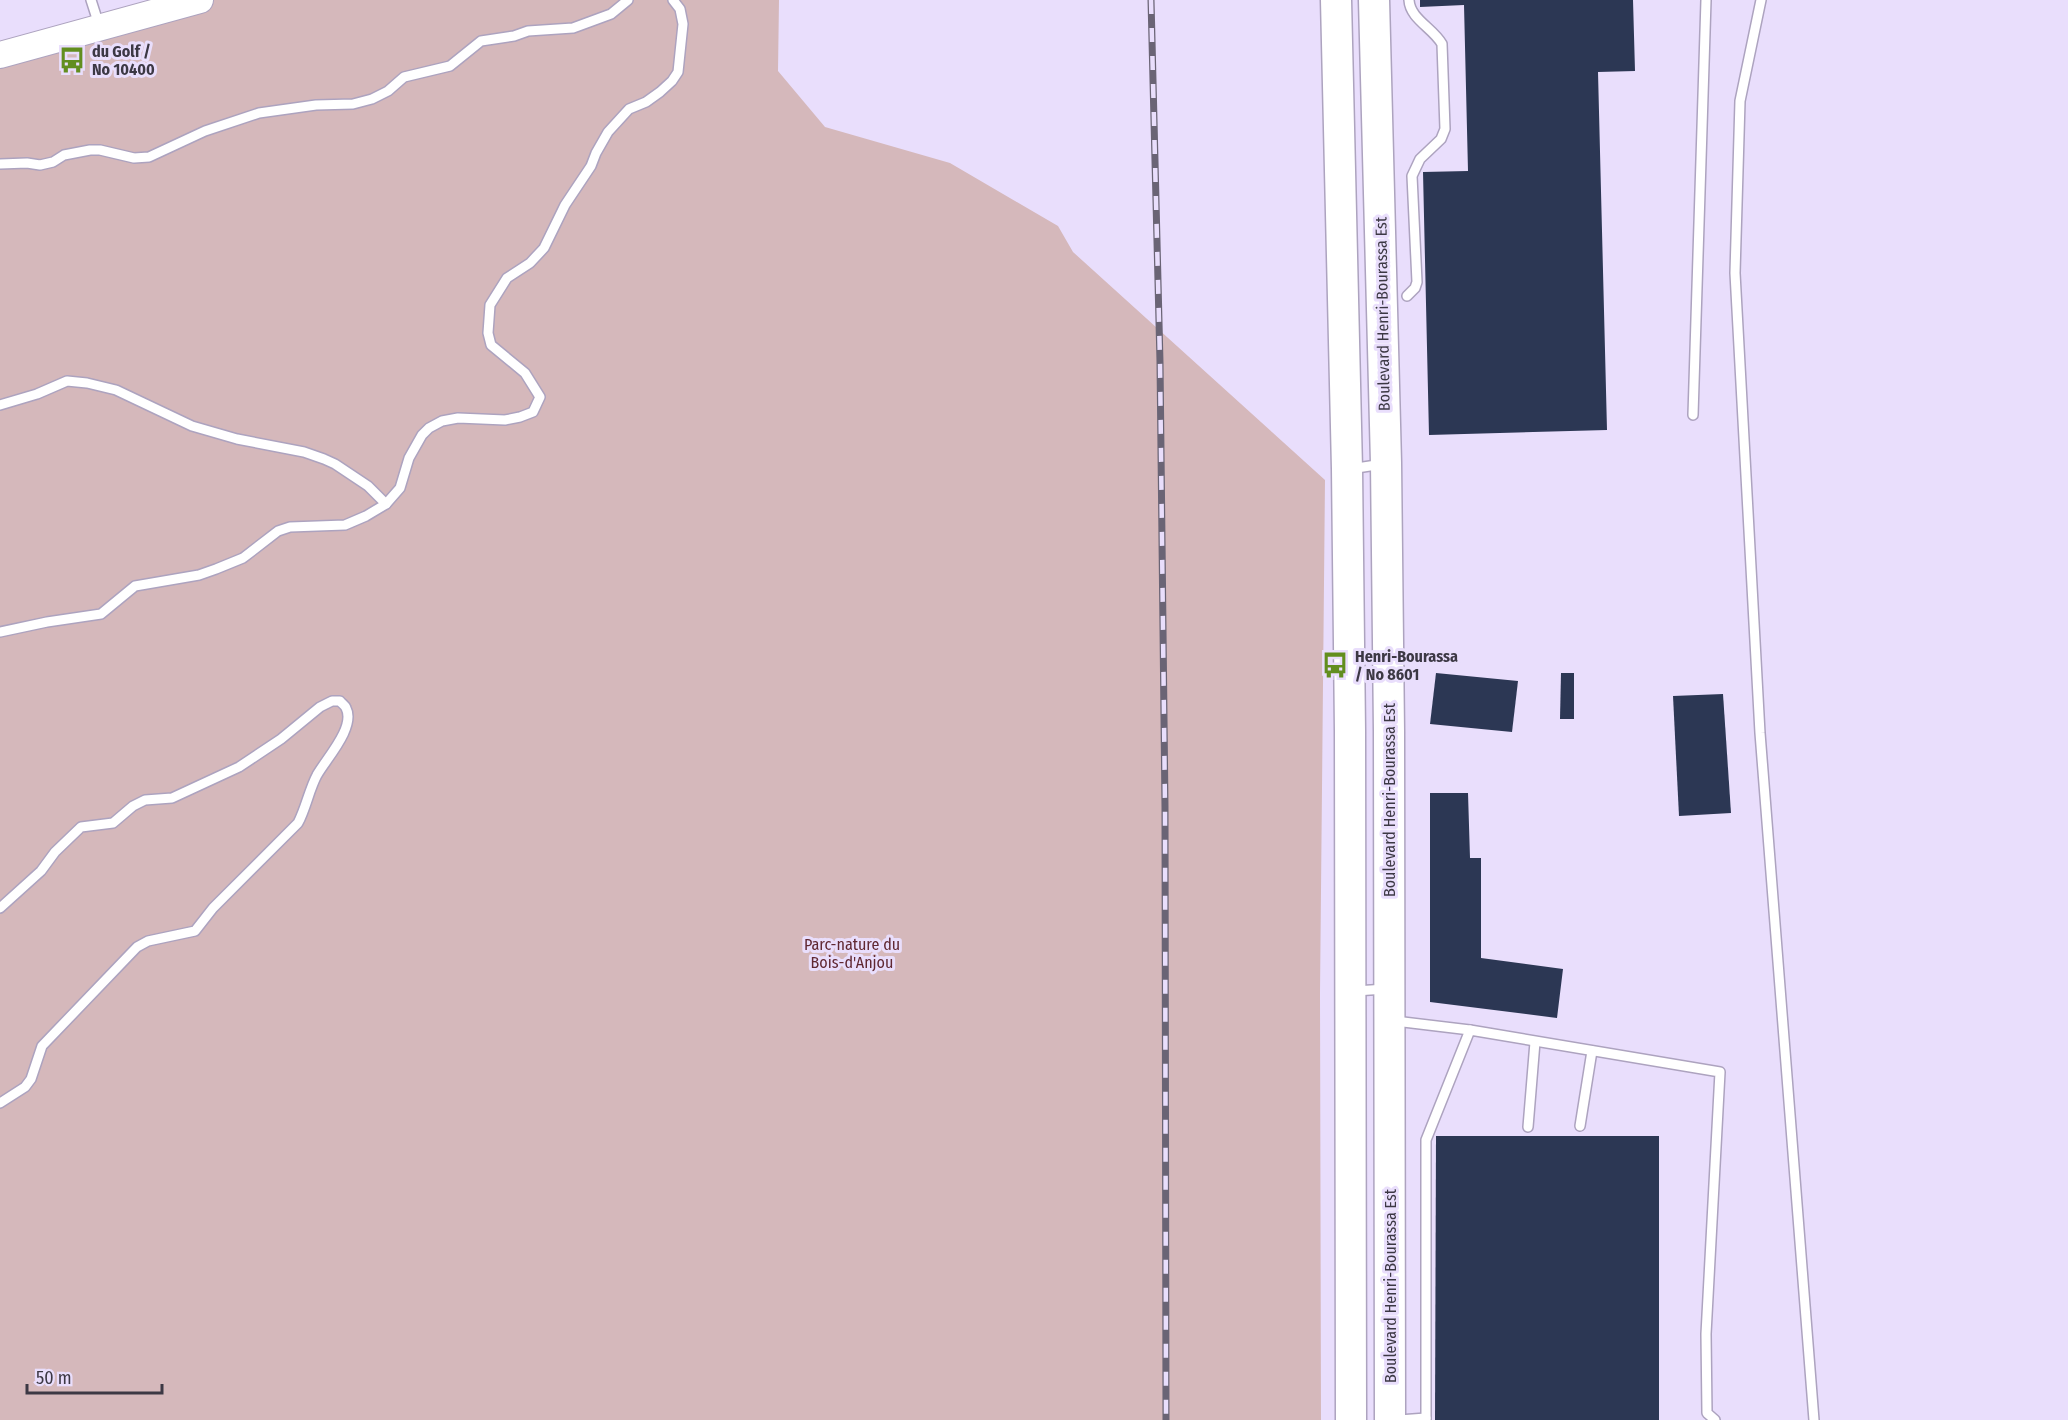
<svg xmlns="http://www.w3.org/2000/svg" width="2068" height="1420" font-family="'Fira Sans Condensed',sans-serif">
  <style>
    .green { fill: #d5b8bb }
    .building { fill: #2c3754 }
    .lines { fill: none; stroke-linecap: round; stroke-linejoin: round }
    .lane-casing { stroke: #ada3bf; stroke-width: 12 }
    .secondary-casing { stroke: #ada3bf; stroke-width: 28 }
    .primary-casing { stroke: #ada3bf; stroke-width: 33 }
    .lane { stroke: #fff; stroke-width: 9 }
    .secondary { stroke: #fff; stroke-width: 26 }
    .primary { stroke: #fff; stroke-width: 30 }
    .rail-casing { stroke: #6a6475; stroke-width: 7 }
    .rail { stroke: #e9defc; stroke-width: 4.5; stroke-dasharray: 14; stroke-linecap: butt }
    .labels { text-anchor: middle; stroke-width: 6; stroke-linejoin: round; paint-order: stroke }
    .poi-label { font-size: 16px; font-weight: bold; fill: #3c3844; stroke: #e9defc; text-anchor: start }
    .street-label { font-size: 16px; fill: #3c3844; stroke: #e9defc }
    .park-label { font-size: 16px; fill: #602832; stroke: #e9defc }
  </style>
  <rect width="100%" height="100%" fill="#e9defc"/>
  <polygon class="green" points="203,0 779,0 778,71 825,127 950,163 1058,226 1073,252 1325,480 1320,994 1321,1420 0,1420 0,56"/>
  <g class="building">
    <polygon points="1420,0 1633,0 1635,71 1598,72 1607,430 1429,435 1423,172 1468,171 1464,5 1420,7"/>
    <polygon points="1436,673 1518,681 1512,732 1430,724"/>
    <polygon points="1561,673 1574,673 1574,719 1560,719"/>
    <polygon points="1723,694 1731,813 1679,816 1673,696"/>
    <polygon points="1430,793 1468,793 1470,858 1481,858 1481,958 1563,969 1557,1018 1430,1002"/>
    <polygon points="1436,1136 1659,1136 1659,1420 1435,1420"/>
  </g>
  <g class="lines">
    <g class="lane-casing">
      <g id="lane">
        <polyline points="91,0 99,25"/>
        <polyline points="1761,0 1740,101 1735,273 1760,733 1814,1420"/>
        <polyline points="0,164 27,163 40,165 53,162 64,155 90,150 100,150 134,158 149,157 205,131 259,113 316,105 353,104 372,99 388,91 404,77 450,66 481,41 514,36 528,31 573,28 611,14 628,0"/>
        <path d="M1407,296L1415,288L1417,282L1412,176L1420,159L1441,139L1445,129L1442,44C1433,28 1410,19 1409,0"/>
        <polyline points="0,405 37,394 67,381 87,383 116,390 192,426 237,439 304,452 324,459 335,464 368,486 386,504"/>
        <polyline points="1693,415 1706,0"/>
        <polyline points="1350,469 1383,464"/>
        <polyline points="0,632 47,622 101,614 135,586 199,575 216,569 243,558 278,531 290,527 345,525 366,516 386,504 400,488 409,458 422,435 429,428 442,421 458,418 505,420 520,417 533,412 540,397 525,373 491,345 488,333 490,305 507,278 530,263 544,248 565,205 591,166 596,153 608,132 629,109 646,102 660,92 672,81 678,72 683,24 680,9 673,0"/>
        <path d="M0,908L41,871L55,852L81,827L113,823L133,806L145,800L172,798L239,767L281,739L320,707L332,701H340C342,704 345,705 346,708C356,727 326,759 317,775C309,790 306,808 298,823L213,908L195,931L148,941L137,947L42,1046L31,1079L25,1087L0,1103"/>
        <polyline points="1355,991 1386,989"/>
        <polyline points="1395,1021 1470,1030"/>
        <polyline points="1580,1126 1592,1051"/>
        <polyline points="1528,1127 1535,1042"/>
        <polyline points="1399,1420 1426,1418"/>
        <polyline points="1426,1420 1426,1140 1470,1030 1720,1072 1706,1334 1707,1413 1715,1420"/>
      </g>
    </g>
    <g class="secondary-casing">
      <polyline id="secondary" points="0,55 200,0"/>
    </g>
    <g class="primary-casing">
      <g id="primary">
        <polyline points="1336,0 1347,469 1350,731 1351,1420"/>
        <polyline points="1374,0 1386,463 1389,731 1390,1420"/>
      </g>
    </g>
    <use href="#lane" class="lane"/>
    <use href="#secondary" class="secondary"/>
    <use href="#primary" class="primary"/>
    <g class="rail-casing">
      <polyline id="rail" points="1151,0 1160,362 1165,807 1166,1420"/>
    </g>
    <use href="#rail" class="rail"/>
  </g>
  <defs>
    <g id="bus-bare" transform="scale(2.07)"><path d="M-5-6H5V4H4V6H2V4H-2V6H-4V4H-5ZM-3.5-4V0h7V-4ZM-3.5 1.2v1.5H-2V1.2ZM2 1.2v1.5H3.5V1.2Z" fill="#628e1f" stroke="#e9defc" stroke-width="2.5" paint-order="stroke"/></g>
  </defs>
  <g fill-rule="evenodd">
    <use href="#bus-bare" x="72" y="60"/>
    <use href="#bus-bare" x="1335" y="665"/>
  </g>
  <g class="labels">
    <g class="poi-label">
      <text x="92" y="57">du Golf /<tspan x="92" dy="18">No 10400</tspan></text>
      <text x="1355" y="662">Henri-Bourassa<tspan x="1355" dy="18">/ No 8601</tspan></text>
    </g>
    <g class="street-label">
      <text transform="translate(1382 314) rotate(-91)" y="6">Boulevard Henri-Bourassa Est</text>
      <text transform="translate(1389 800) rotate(-90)" y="6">Boulevard Henri-Bourassa Est</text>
      <text transform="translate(1390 1286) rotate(-90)" y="6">Boulevard Henri-Bourassa Est</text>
    </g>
    <g class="park-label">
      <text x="852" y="950">Parc-nature du<tspan x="852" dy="18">Bois-d'Anjou</tspan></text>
    </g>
  </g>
  <path d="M27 1384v9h135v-9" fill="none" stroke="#3c3844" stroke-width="3"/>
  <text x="36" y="1384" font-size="18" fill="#3c3844" stroke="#e9defc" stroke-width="4.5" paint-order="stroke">50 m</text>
</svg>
